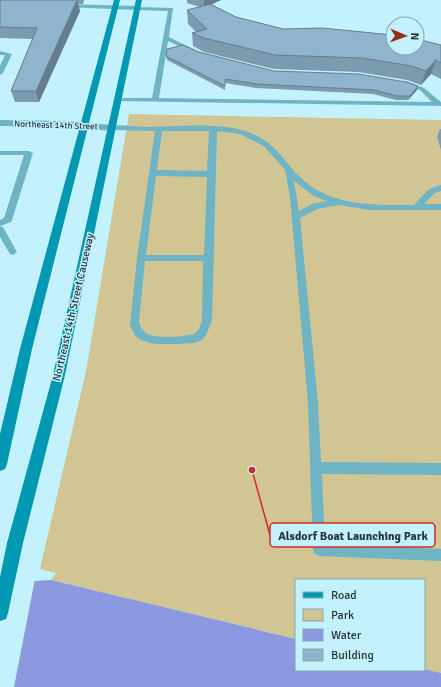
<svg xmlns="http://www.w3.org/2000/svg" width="441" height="687" font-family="Signika,sans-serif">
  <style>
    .green { fill: #d1c594 }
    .water { fill: #8c98df }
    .pier { fill: #c3f2fe }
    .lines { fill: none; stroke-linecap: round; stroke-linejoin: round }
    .lane { fill: #6fb4c5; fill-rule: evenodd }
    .street { fill: #6fb4c5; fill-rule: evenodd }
    .secondary { fill: #0098b3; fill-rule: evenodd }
    .wall { fill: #7c9baf }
    .shaded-wall { fill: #657e8e }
    .building { fill: #90b4cb; stroke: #657e8e }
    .labels { text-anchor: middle; stroke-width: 3; stroke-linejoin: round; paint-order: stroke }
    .far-street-label { font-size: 9px; fill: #24363b; stroke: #c3f2fe }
    .street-label { font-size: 11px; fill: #24363b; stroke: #c3f2fe }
    .leader { fill: none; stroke: #d62828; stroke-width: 1.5 }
    .callout-dot { fill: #d62828; stroke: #c3f2fe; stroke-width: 1.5 }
    .callout { fill: #c3f2fe; stroke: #d62828; stroke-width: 1.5 }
    .callout-label { font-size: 12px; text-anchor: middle; font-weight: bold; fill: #24363b }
  </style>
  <rect width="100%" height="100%" fill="#c3f2fe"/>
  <polygon class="green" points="129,114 441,120 441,673 424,669 424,580 296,580 296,639 51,580 56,573 40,569 86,371"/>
  <polygon class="water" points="0,570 34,581 51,580 296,639 296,670 424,669 441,673 441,687 0,687"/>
  <polygon class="pier" points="0,568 35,579 14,687 0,687"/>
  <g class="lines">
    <g class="lane">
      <polygon points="136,7 173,8 169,37 197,51 192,52 168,41 159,98 432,102 420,90 404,84 403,83 406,81 424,88 441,102 441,106 116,101 115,100 118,98 152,98 168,11 138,10 135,8"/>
      <polygon points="0,51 12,54 3,73 0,75 0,66 5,55 0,55"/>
      <path d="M109,126C120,124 134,127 146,127C180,127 229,120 259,137C277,146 286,164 300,177C330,207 375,205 414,205L429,189L441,185V191L435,193L424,204H441V210H369L339,205L317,209L300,218L318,403L321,462L441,463V475L322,474L325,544L441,549V561L319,556L315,554L313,550L308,403L290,197L285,170L264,146L240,134L217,131L212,321L206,335L202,340L194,343L180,344H155L141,340L135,336L130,325L137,258L155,131L112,130H109ZM162,131H209L207,171L157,170ZM156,176L207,177L204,255H146ZM294,181L314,196L327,201L312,204L299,211ZM145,261H203L202,321L199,329L194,334C184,337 155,339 146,333C142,330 140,326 139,322Z"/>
      <polygon points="0,151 29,151 33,153 12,220 11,222 0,226 3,227 17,252 13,255 10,254 0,237 0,220 4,218 24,155 0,155"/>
    </g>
    <g class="street">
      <polygon points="63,4 138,6 141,8 138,10 61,7 60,6"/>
      <polygon points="0,120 67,121 112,125 116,128 112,131 67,127 0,126"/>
    </g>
    <g class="secondary">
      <polygon points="114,0 120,0 32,349 7,464 5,469 0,471 0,434 20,349"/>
      <polygon points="136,0 142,0 65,375 23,543 8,613 6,619 0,621 0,577 7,543 53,375"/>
    </g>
  </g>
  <g class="wall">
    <polygon points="0,0 84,0 83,4 78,4 80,11 39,102 15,102 11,91 33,39 0,38"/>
    <polygon points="187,0 221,0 211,4 236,17 283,29 441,45 441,79 431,74 421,85 407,80 358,72 274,69 204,52 193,46 192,33 196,32 188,24 187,10 200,7 187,3"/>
    <polygon points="199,52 274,71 418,86 417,90 408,100 396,100 373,94 256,88 225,83 225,90 167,60 166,56"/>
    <polygon points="440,129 441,129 441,150 437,137"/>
  </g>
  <g class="shaded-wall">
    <polygon points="77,0 80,11 39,102 36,91"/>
    <polygon points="204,0 221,0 204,8"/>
    <polygon points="436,60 431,74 421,85 426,71"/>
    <polygon points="418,86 417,90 408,100 410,96"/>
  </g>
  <g class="building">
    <polygon points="0,0 77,0 36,91 11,91 37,28 0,27"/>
    <polygon points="210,4 236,17 283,29 322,28 393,35 393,48 417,48 417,39 441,45 441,63 436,60 426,71 412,66 362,58 275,55 204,38 192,33 207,29 187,10"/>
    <polygon points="183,45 199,52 274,71 359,74 406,82 418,86 410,96 397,96 374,90 257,84 225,79 225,86 166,56 167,49"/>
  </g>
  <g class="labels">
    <g class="far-street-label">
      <text transform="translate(56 125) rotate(2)" y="3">Northeast 14th Street</text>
    </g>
    <g class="street-label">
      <text transform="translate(73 307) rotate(-77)" y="4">Northeast 14th Street Causeway</text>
    </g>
  </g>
  <path class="leader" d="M252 470L270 535"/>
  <circle class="callout-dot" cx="252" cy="470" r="4"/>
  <rect class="callout" x="270" y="523" width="165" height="24" rx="4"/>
  <g class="callout-label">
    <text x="353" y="540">Alsdorf Boat Launching Park</text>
  </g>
  <rect x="295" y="579" width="130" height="92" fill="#c3f2fe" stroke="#83a7b0"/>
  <rect x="303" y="592" width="20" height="6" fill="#0098b3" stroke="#83a7b0"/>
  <text x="331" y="599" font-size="12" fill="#24363b">Road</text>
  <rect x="303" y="609" width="20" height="12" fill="#d1c594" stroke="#83a7b0"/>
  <text x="331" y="619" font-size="12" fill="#24363b">Park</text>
  <rect x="303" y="629" width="20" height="12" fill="#8c98df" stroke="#83a7b0"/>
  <text x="331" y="639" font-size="12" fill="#24363b">Water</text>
  <rect x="303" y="649" width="20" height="12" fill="#90b4cb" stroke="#83a7b0"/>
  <text x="331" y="659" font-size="12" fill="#24363b">Building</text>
  <g transform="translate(405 36) rotate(92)"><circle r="19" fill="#c3f2fe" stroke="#83a7b0"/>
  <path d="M0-3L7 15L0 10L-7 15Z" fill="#962f10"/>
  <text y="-6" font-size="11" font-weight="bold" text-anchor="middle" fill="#24363b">N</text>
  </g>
</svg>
